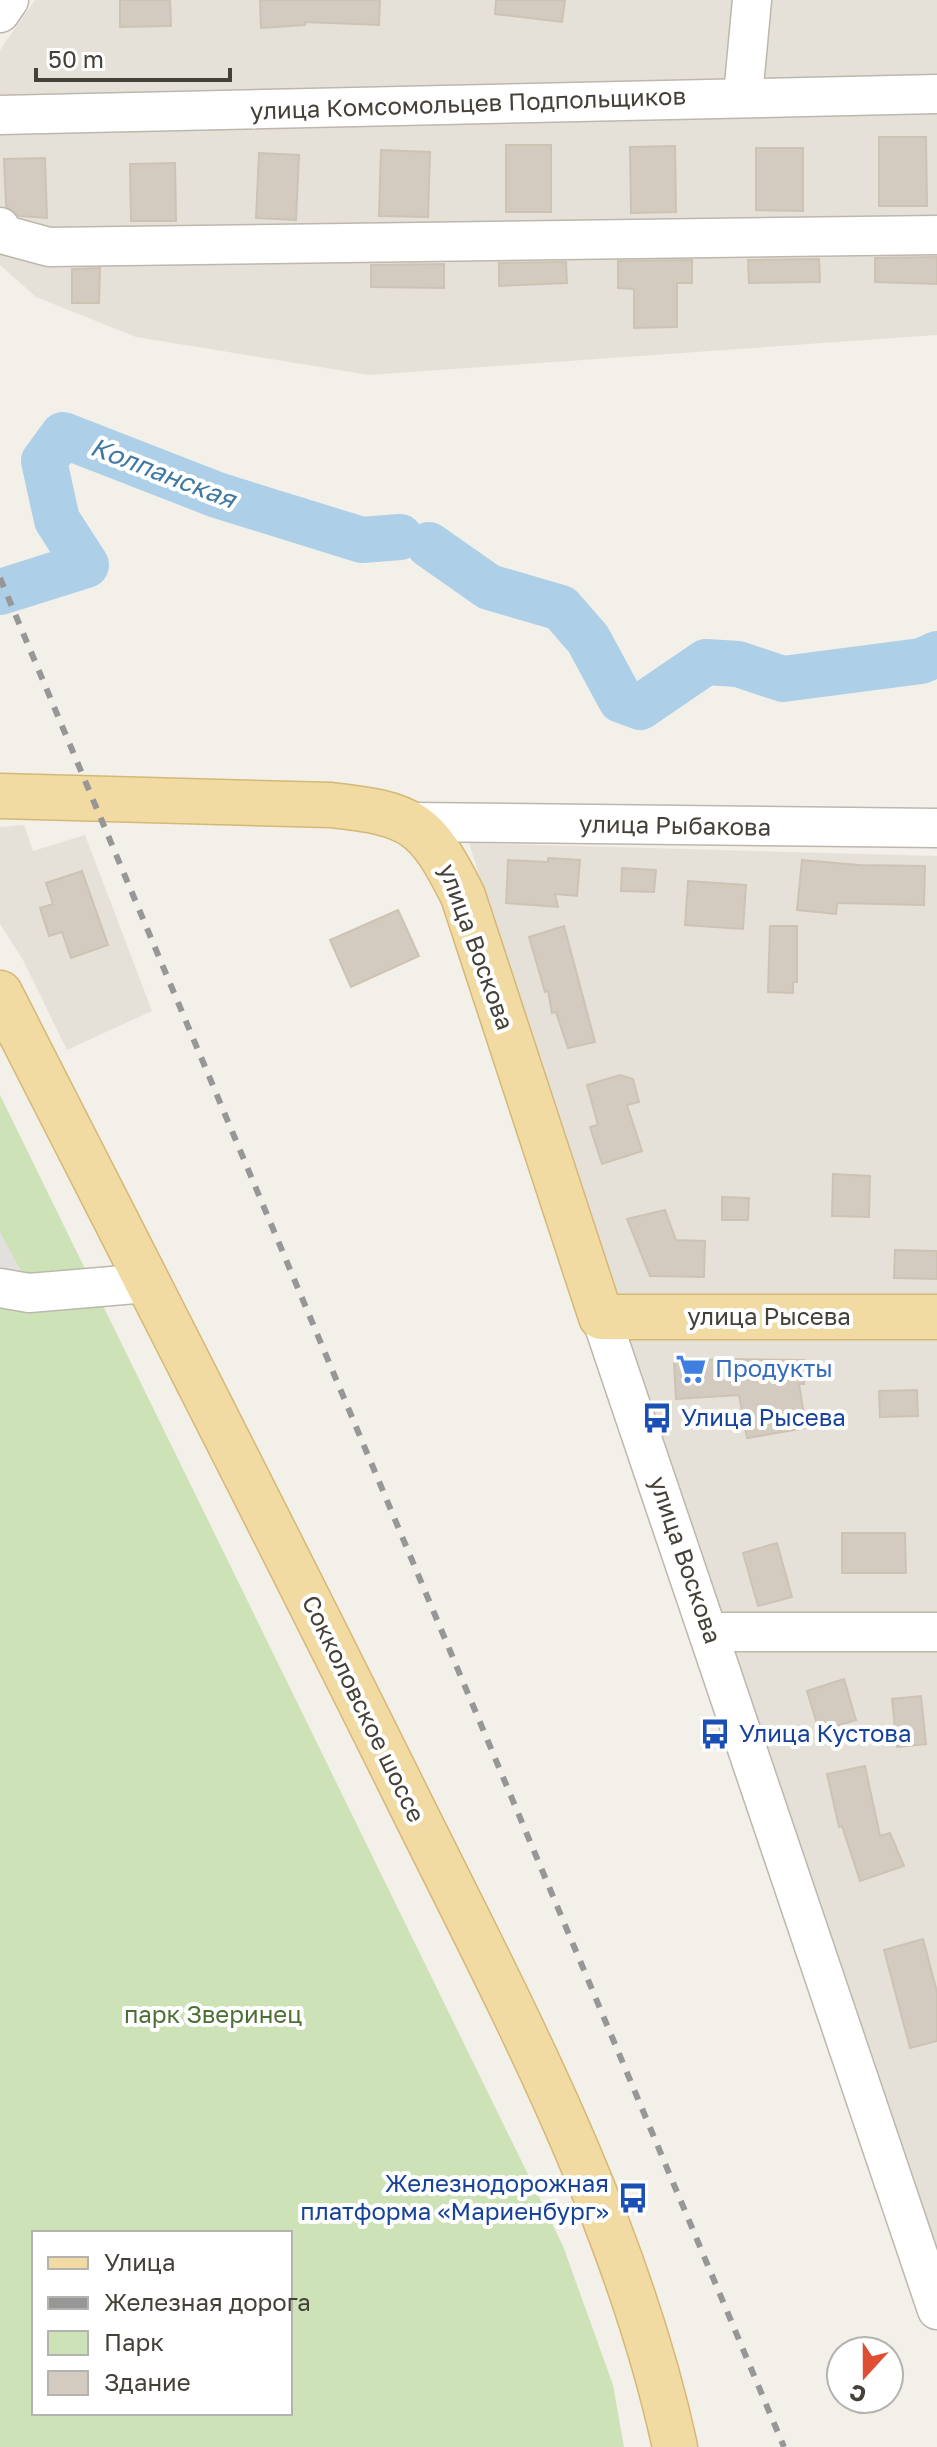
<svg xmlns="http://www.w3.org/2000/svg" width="937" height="2447" font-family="'Golos Text',sans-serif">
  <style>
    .residential { fill: #e6e1d8 }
    .green { fill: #cee2b7; fill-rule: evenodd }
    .parking { fill: #e1e0dd }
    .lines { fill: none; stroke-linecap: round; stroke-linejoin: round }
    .river { stroke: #adcfe7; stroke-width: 46 }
    .building { fill: #d3cbc0; stroke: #cdc3b4; stroke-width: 2 }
    .minor-casing { stroke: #bdb7ad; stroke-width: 41 }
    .major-casing { stroke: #d5b875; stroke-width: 47 }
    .minor { stroke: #fff; stroke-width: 38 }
    .major { stroke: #f2dba3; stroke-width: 44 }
    .rail { stroke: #979797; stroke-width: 6; stroke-dasharray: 10 10; stroke-linecap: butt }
    .labels { text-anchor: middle; stroke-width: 8; stroke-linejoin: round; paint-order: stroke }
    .street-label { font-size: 24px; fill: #454038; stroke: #fff }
    .shop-label { font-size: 24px; fill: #366cbe; stroke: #fff; text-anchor: start }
    .transit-label { font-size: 24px; fill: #164399; stroke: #fff; text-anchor: start }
    .park-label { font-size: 24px; fill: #4a7033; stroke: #fff }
    .water-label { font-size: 26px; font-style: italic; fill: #3f79a4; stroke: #fff }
  </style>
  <rect width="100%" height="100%" fill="#f2f0e9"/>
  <g class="residential">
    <polygon points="35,0 937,0 937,335 369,375 136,337 36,297 0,265 0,50"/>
    <polygon points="24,825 33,851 85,835 152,1011 67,1050 23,960 0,924 0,827"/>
    <polygon points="469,843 937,856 937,2310 824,1975"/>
  </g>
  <path class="green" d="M0,1095L563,2246L613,2385L624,2447H0ZM34,2233H290V2413H34Z"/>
  <polygon class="parking" points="0,1232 38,1302 0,1305"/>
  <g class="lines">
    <g class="river">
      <polyline points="429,545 489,587 561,608 588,639 621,700 640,707 706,662 738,664 783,679 921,661 937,654"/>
      <polyline points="0,592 86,565 57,520 44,461 63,435 217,495 362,540 400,537"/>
    </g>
  </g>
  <g class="building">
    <polygon points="120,0 170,0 171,26 120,27"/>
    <polygon points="260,0 380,0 379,25 305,22 305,25 261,28"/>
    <polygon points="496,0 565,0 562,22 495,14"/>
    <polygon points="879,137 926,137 927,206 879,206"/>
    <rect x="506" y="145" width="45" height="67"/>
    <polygon points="675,146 676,212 631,213 630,147"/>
    <polygon points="756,148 803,148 803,211 756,210"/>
    <polygon points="381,150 430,152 428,217 379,216"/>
    <polygon points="259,153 299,155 296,220 256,218"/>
    <polygon points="45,158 47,218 19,216 6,206 4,159"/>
    <polygon points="175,163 176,221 131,221 130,164"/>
    <polygon points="937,257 937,284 875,282 875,258"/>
    <polygon points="819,259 820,282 749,283 748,260"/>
    <polygon points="692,260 692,283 677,283 677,327 634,328 634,289 618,288 618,261"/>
    <polygon points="566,262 567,283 499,286 499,263"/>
    <polygon points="444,264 444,288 371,287 371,265"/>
    <polygon points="100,268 99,303 72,303 72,269"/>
    <polygon points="548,858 580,860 577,896 555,894 558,907 506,903 508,860 548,862"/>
    <polygon points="802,860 859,865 925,866 924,905 837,903 836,914 797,910"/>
    <polygon points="622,868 656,870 654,892 621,891"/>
    <polygon points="82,871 108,945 71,958 62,932 49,936 40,908 53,904 46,883"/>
    <polygon points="688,881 746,885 743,929 685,925"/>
    <polygon points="398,910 419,956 351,987 330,940"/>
    <polygon points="564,926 595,1042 568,1048 556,1012 552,1013 548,991 545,992 529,937"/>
    <polygon points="770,926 797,926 797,982 793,982 793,993 768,992"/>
    <polygon points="620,1075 633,1079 639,1102 627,1105 642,1151 602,1164 590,1127 598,1125 587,1085"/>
    <polygon points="833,1174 870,1176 869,1217 832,1216"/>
    <polygon points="722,1197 749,1198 748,1220 722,1220"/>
    <polygon points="665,1210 676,1240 705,1241 704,1277 650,1276 627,1219"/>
    <polygon points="895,1250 937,1251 937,1279 894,1278"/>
    <polygon points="723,1359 804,1360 804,1384 799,1384 806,1428 747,1438 739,1395 676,1399 674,1362"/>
    <polygon points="917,1390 918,1416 880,1417 879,1391"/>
    <polygon points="842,1533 905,1533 906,1573 842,1573"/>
    <polygon points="777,1543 792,1597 758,1606 743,1553"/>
    <polygon points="844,1679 856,1720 819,1731 807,1691"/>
    <polygon points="921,1696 926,1744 897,1747 892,1699"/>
    <polygon points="865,1766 880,1836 890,1833 904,1866 860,1881 842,1826 839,1827 827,1774"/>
    <polygon points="923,1939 937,1992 937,2041 910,2048 884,1950"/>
  </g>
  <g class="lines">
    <g class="minor-casing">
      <g id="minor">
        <polyline points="0,13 9,0"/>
        <polyline points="743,96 752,0"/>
        <polyline points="0,115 937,94"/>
        <polyline points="0,227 5,235 49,247 937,235"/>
        <polyline points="412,822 937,828"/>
        <polyline points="0,1288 29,1293 147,1283"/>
        <polyline points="601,1317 937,2310"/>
        <polyline points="710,1632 937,1632"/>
      </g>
    </g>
    <g class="major-casing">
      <g id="major">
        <path d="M0,796L331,805C413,814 426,822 463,896L601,1317H937"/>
        <path d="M0,993C138,1264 277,1534 412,1807C514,2012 626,2221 675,2447"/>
      </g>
    </g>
    <use href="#minor" class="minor"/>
    <use href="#major" class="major"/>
    <polyline class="rail" points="0,578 784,2447"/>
  </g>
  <defs>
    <g id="supermarket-bare" transform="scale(2.4)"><path d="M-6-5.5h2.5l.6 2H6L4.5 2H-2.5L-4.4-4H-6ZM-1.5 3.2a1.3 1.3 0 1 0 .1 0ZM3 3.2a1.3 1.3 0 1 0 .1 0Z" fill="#3f7fe0" stroke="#fff" stroke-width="2.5" paint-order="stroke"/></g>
    <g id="bus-bare" transform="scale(2.4)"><path d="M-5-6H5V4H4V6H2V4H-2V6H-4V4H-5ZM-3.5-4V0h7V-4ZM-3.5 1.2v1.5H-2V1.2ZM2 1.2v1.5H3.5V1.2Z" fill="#1a4fb4" stroke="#fff" stroke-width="2.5" paint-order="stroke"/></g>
  </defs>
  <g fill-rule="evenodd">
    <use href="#supermarket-bare" x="691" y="1369"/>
    <use href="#bus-bare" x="657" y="1418"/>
    <use href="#bus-bare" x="715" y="1734"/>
    <use href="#bus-bare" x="633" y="2198"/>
  </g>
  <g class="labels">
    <g class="street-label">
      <text transform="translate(468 104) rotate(-2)" y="8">улица Комсомольцев Подпольщиков</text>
      <text transform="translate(675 826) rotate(1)" y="8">улица Рыбакова</text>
      <text transform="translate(476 947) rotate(70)" y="8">улица Воскова</text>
      <text x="769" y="1325">улица Рысева</text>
      <text transform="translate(685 1560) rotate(71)" y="8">улица Воскова</text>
      <text transform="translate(363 1709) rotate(64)" y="8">Сокколовское шоссе</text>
    </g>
    <g class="shop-label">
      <text x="715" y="1377">Продукты</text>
    </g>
    <g class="transit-label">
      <text x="681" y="1426">Улица Рысева</text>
      <text x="739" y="1742">Улица Кустова</text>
      <text x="609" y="2192" text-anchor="end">Железнодорожная<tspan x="609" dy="28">платформа «Мариенбург»</tspan></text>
    </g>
    <g class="park-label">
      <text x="213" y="2023">парк Зверинец</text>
    </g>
    <g class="water-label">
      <text transform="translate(163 473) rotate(21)" y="9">Колпанская</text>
    </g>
  </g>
  <rect x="32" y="2231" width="260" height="184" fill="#ffffff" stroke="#b5b3af" stroke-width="2"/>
  <rect x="48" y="2257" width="40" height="12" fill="#f2dba3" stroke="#b5b3af" stroke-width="2"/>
  <text x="104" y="2271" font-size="24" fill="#454038">Улица</text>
  <rect x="48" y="2297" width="40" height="12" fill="#979797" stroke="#b5b3af" stroke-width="2"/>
  <text x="104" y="2311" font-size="24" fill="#454038">Железная дорога</text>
  <rect x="48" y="2331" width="40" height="24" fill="#cee2b7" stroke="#b5b3af" stroke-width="2"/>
  <text x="104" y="2351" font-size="24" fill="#454038">Парк</text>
  <rect x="48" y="2371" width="40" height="24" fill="#d3cbc0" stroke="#b5b3af" stroke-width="2"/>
  <text x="104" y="2391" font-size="24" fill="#454038">Здание</text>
  <g transform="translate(865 2375) rotate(201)"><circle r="38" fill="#ffffff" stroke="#b5b3af" stroke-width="2"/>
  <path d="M0-6L14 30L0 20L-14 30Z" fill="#df4d33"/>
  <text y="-12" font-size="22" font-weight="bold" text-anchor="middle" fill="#454038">С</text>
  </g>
  <path d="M36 68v12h194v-12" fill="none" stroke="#454038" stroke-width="4"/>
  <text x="48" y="68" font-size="24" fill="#454038" stroke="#ffffff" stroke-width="6" paint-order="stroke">50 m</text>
</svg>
